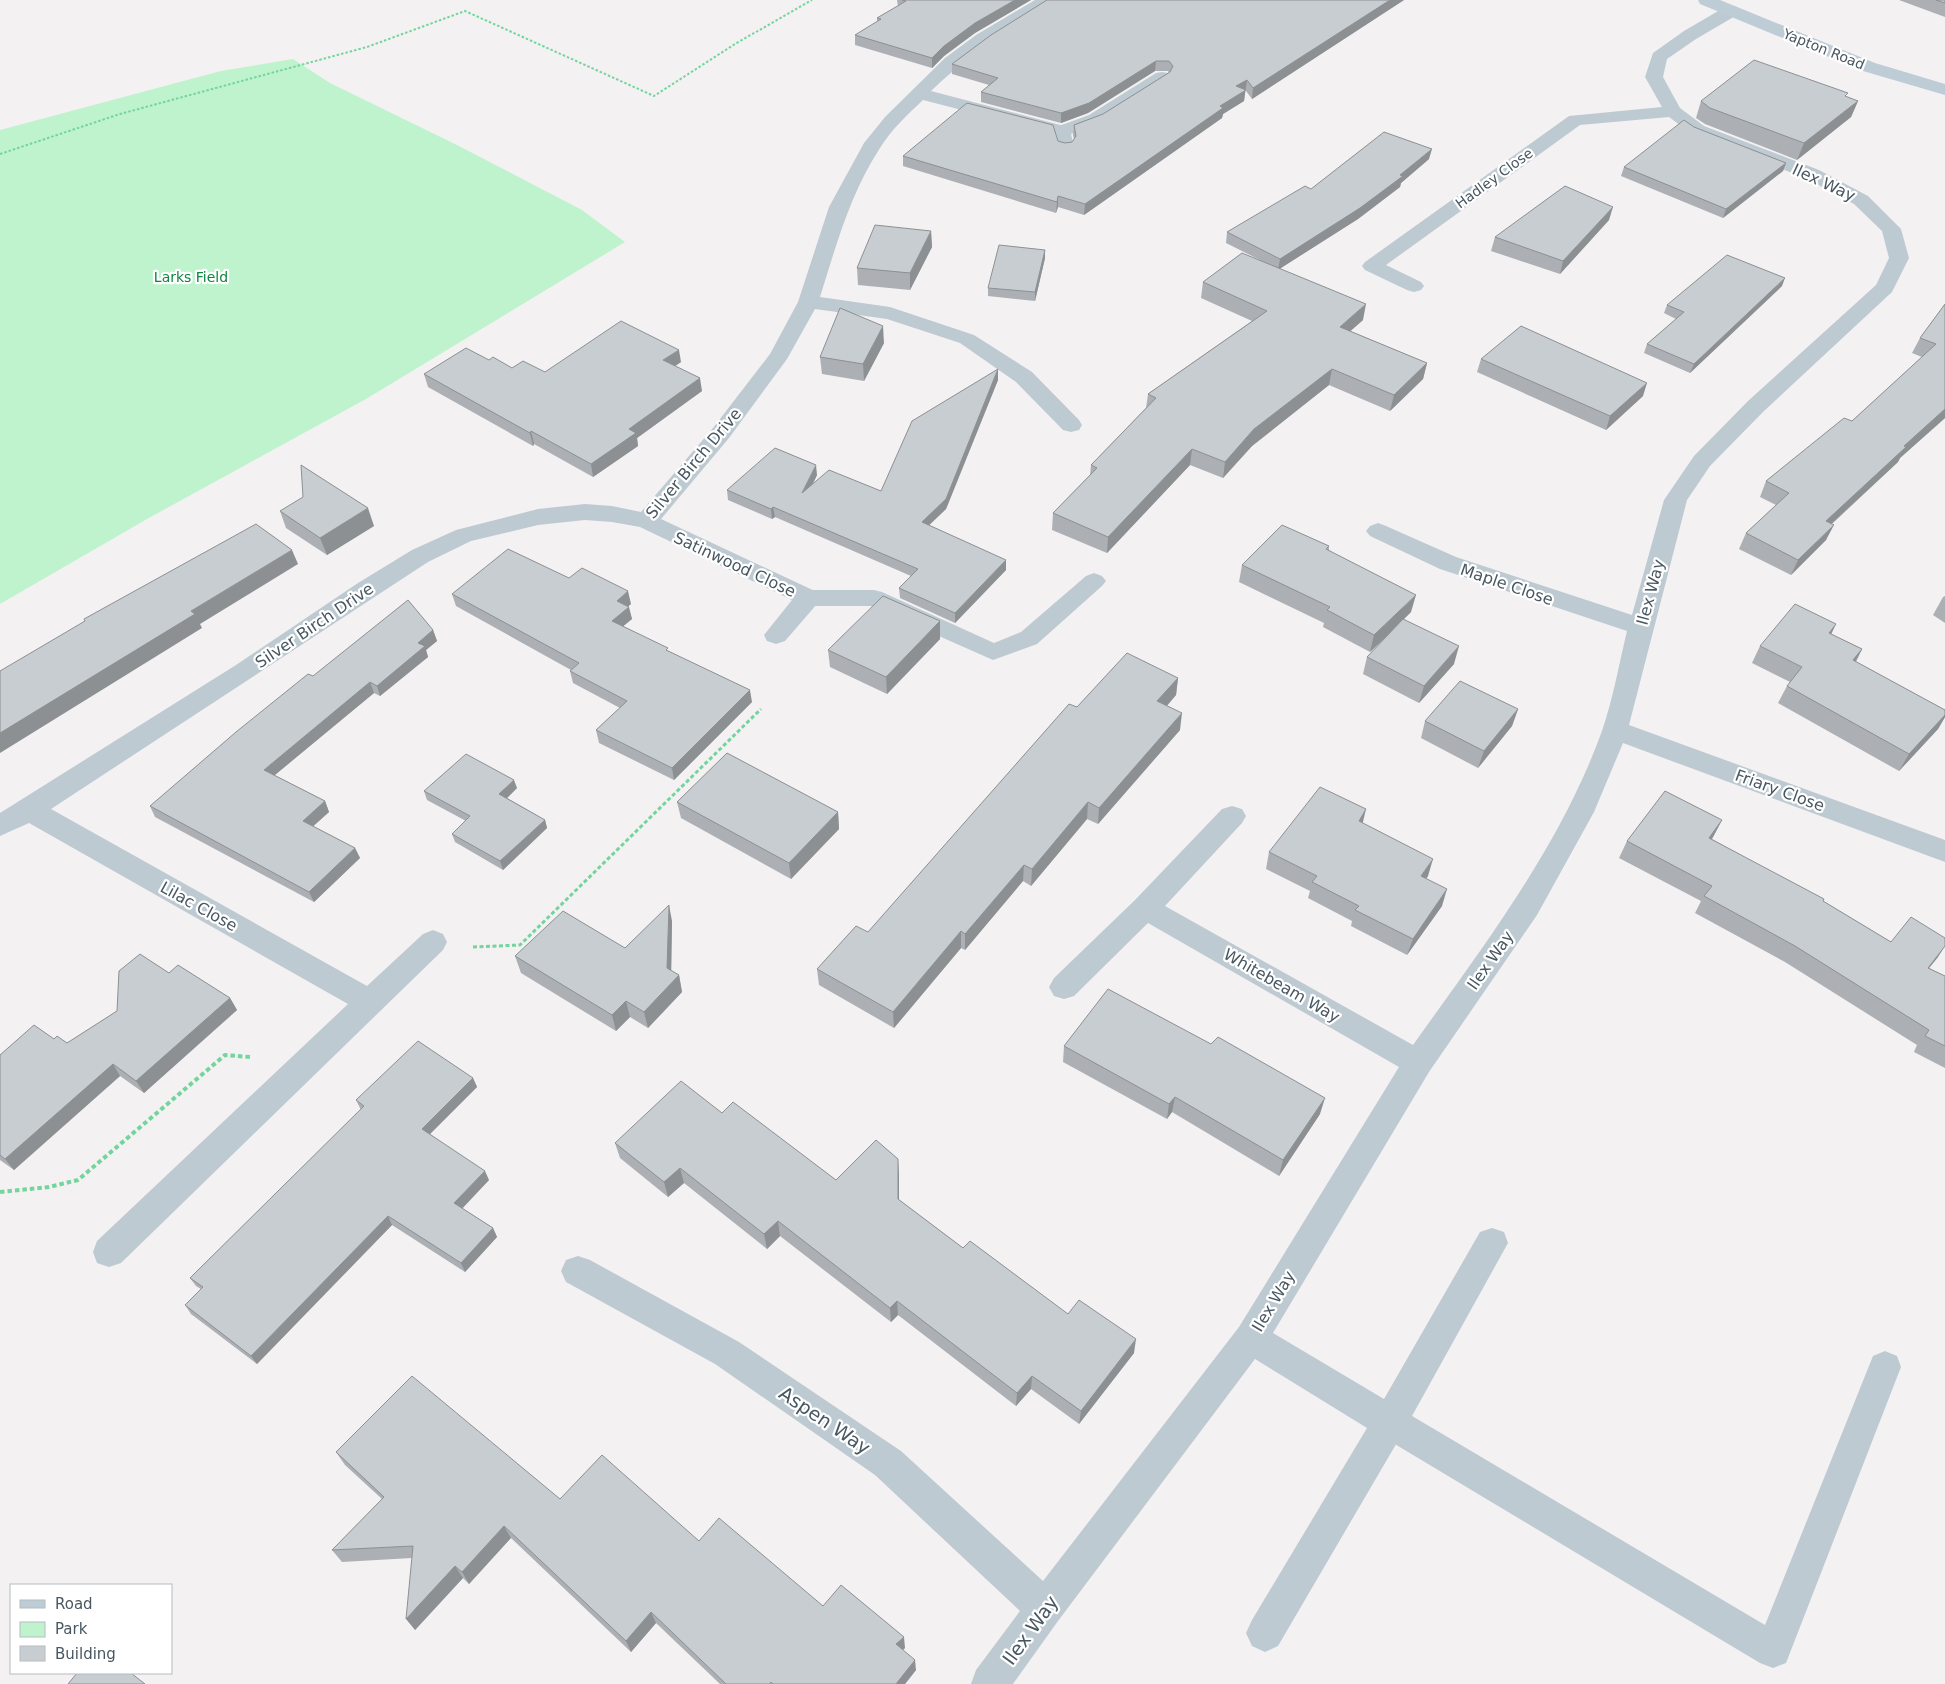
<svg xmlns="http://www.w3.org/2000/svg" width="1945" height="1684" font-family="'DejaVu Sans',sans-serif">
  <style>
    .green { fill: #bef3ce }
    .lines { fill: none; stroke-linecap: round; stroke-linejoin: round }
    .path-far2 { stroke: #73d59d; stroke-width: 2; stroke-dasharray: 2.5 2; stroke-linecap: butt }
    .path-far1 { stroke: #73d59d; stroke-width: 3; stroke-dasharray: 4 2.5; stroke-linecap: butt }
    .path { stroke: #73d59d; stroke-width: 4; stroke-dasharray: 4.5 3; stroke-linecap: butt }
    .service { fill: #becad2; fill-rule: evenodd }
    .minor { fill: #becad2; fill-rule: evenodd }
    .secondary { fill: #beccd6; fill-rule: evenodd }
    .wall { fill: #acb0b5 }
    .shaded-wall { fill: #8c9093 }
    .building { fill: #c8cdd2; stroke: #8c9093 }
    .labels { text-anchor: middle; stroke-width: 4.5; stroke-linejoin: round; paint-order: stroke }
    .far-street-label { font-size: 14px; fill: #485761; stroke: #fff }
    .far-park-label { font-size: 14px; fill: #108541; stroke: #fff }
    .street-label { font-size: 16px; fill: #485761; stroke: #fff }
    .near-street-label { font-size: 19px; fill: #485761; stroke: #fff }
  </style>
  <rect width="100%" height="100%" fill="#f4f1f2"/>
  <polygon class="green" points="293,59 330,83 457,145 582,210 625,242 366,399 147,519 0,604 0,130 221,71"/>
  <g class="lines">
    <polyline class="path-far2" points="0,154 120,114 367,47 465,11 654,96 735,44 812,0"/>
    <polyline class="path-far1" points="473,947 520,945 761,709"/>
    <polyline class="path" points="0,1192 49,1187 78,1180 225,1055 250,1057"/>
    <g class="service">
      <polygon points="1162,72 1168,73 1170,77 1168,81 1101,123 1071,134 1074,147 1071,151 1065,152 1059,151 1053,131 1056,127 1089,115 1156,73"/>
      <polygon points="1094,573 1102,576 1106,581 1102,586 1037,644 993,660 871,606 808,606 800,604 796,598 800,592 808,590 874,590 882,592 994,643 1021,632 1086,576"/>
      <polygon points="1885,1351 1897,1356 1901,1367 1786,1663 1773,1668 1760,1663 1378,1434 1373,1422 1378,1410 1390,1406 1402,1410 1765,1625 1873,1356"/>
    </g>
    <g class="minor">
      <path d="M1035,0H1055L1053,4C1007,31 970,53 931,91L1068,127L1071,131L1068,135L1062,136L923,100C907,115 891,130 880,148C850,194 836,246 820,297L890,307L974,335L1032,372L1079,420L1082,425L1079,430L1071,432L1063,430L1016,382L960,343L887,319L815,309L787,359L729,438L661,519L817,592L820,598L817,604L785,641L776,644L767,641L764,635L792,600L640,527L612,522L585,520L538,525L471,541L428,562L51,809L367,986L423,934L433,930L443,934L447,942L443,950L121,1263L109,1267L97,1263L93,1252L97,1241L348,1004L29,823L0,836V813L236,665L358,583L412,550L456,530L538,509L585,504L612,506L641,512L713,428L770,354L798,302L829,207L864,143L885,117L945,58L976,35Z"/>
      <path d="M1731,6L1737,7L1739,11L1737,15L1696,39L1667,59L1663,77L1680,108L1704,126L1819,170L1868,196L1901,229L1909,258L1892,292L1764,411L1710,466L1687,500L1629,725L1945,840V862L1623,743L1594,812L1537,915L1429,1072L1273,1333L1384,1399L1480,1232L1492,1228L1504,1232L1508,1243L1402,1434L1278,1646L1265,1652L1252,1646L1246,1633L1252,1620L1367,1428L1255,1359L1058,1621L1013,1684H971L976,1670L1020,1611L875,1475L715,1364L566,1282L561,1271L566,1260L578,1256L590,1260L739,1342L901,1451L1043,1581L1239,1327L1399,1067L1148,923L1074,996L1064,999L1054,996L1049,987L1054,978L1135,900L1222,809L1232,806L1242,809L1246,816L1242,823L1165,906L1413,1045C1484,945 1560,847 1602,731C1613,699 1619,664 1627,631L1440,569L1370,536L1366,531L1370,526L1378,523L1386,526L1456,557L1632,615L1664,500L1694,456L1748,401L1876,285L1889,258L1882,231L1854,204L1805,178L1692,134L1669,117L1580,125L1386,265L1421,282L1424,286L1421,290L1414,292L1407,290L1365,270L1362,266L1365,262L1569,116L1662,107L1645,77L1653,53L1684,31L1725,7Z"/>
    </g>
    <polygon class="secondary" points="1698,0 1720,0 1875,63 1945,84 1945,95 1863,71 1700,4"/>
  </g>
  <g class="wall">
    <polygon points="897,0 1031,0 975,33 944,56 932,68 855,45 855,35 877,22 877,18 898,6"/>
    <polygon points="1047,0 1404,0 1252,99 1246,91 1245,91 1244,101 1223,114 1222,118 1084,215 1058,207 1056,213 903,166 903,156 1058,141 1065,143 1072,142 1074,139 1073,135 1074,125 1103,114 1169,73 1168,71 1155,71 1088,113 1061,123 981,102 981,92 989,85 952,74 952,64"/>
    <polygon points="1899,0 1945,0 1945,17"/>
    <polygon points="1847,97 1858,101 1851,117 1797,160 1705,124 1696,118 1701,101"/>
    <polygon points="1694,127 1786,163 1783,171 1723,218 1621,176 1624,167"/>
    <polygon points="1429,159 1401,183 1400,187 1358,219 1280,268 1363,320 1350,331 1427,363 1423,379 1390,411 1329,385 1252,446 1223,478 1190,465 1107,553 1052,530 1053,513 1090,475 1091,465 1146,408 1148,394 1252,321 1201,298 1203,282 1260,260 1226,243 1227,232 1311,189"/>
    <polygon points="1609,220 1560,274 1491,251 1495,237"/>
    <polygon points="931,231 932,247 910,290 858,285 857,268"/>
    <polygon points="1045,250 1045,258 1035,301 988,296 988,288"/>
    <polygon points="1782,286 1690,373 1644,353 1647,344 1676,319 1664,313 1667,305"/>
    <polygon points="1945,304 1945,418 1900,458 1898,462 1832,524 1826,540 1791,575 1739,549 1746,533 1776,505 1760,497 1766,481 1852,421 1922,357 1912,353 1920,338"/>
    <polygon points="884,343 864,381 822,374 820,357"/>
    <polygon points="1481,359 1643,396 1606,430 1477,372"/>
    <polygon points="489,360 512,368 545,372 681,362 675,366 702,391 637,438 638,446 593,477 534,444 533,446 428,387 424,374"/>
    <polygon points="998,369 998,380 946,509 929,525 1006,570 955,623 900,598 899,588 911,576 775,517 772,519 728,500 727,490 817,475 813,484 881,491"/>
    <polygon points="280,511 374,526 327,555 286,528"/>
    <polygon points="1329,546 1329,550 1411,612 1404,619 1454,664 1419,703 1363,674 1367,657 1387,636 1370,652 1323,627 1324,623 1239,582 1242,565"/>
    <polygon points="569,578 631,604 628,606 632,619 623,626 668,651 752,702 674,780 599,743 596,730 620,708 573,683 570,671 571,670 456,606 452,594"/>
    <polygon points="1945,596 1945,623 1933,615 1943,597"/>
    <polygon points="940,621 940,639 887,694 830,667 828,650"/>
    <polygon points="433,630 437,641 426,650 428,657 380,696 374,693 274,775 325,801 329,812 313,826 355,848 360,858 314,902 155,817 150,806 313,676"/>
    <polygon points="1831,634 1862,649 1856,662 1945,710 1945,717 1938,729 1899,771 1778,703 1787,686 1790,682 1752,663 1760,646"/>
    <polygon points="1178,678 1176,695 1167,706 1180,730 1098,824 1087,819 1031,886 1023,881 965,950 961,948 894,1028 819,985 817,969 868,932 1077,707"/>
    <polygon points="1518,709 1512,726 1478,768 1421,738 1425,721"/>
    <polygon points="517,788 507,798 545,820 547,828 503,870 455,842 452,834 466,821 427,800 424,791"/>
    <polygon points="677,802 838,812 839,829 791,879 681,818"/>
    <polygon points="1722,820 1712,839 1823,901 1891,942 1938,957 1929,968 1945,976 1945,1068 1914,1052 1917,1045 1785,962 1695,913 1701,901 1619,858 1627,841"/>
    <polygon points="1269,852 1428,876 1426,879 1442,906 1407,955 1351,926 1352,921 1308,898 1310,891 1266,869"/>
    <polygon points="672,921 671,971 679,975 682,992 648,1028 630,1017 616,1031 521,973 515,956 625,948"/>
    <polygon points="169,973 230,998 237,1010 144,1093 120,1076 14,1170 0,1160 0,1055 54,1039 67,1043 117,1011"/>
    <polygon points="1064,1046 1320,1114 1279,1176 1172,1112 1167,1119 1063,1062"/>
    <polygon points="473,1078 477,1087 430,1134 489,1180 462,1208 493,1228 497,1237 465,1272 392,1225 257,1364 191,1314 185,1305 201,1289 196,1286 190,1278 361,1110 356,1100"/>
    <polygon points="722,1113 836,1180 899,1174 899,1200 963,1248 1068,1314 1134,1353 1079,1424 1031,1389 1016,1406 898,1315 891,1322 780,1236 767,1249 684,1183 668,1197 620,1158 615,1143"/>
    <polygon points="336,1452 560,1499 699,1541 823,1606 905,1648 903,1650 916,1670 905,1684 720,1684 656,1623 631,1652 511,1538 469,1584 463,1578 415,1630 412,1558 342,1562 332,1550 382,1499 345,1465"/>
  </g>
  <g class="shaded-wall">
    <polygon points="1015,0 1031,0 975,33 944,56 932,68 932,58 944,46 975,23"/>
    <polygon points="1390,0 1404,0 1252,99 1253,88"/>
    <polygon points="1156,61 1155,71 1088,113 1061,123 1061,113"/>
    <polygon points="1247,80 1244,101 1223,114 1222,118 1084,215 1085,204 1220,106 1236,86"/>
    <polygon points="1858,101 1851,117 1797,160 1804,143"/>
    <polygon points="1432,149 1429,159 1401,183 1400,187 1358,219 1278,270 1280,259 1400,175"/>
    <polygon points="1786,163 1783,171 1723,218 1726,209"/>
    <polygon points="1058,196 1058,207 1056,213 1057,202"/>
    <polygon points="1613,207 1609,220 1560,274 1563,261"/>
    <polygon points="931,231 932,247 910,290 910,273"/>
    <polygon points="1045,250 1045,258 1035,301 1035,292"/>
    <polygon points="1785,278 1782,286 1690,373 1694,364"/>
    <polygon points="1366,304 1363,320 1337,343 1340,327"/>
    <polygon points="883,326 884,343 864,381 863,364"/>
    <polygon points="679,350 681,362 665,373 663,360"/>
    <polygon points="1427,363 1423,379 1390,411 1394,395"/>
    <polygon points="998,369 998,380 946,509 922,532 922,522"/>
    <polygon points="1332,369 1329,385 1252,446 1223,478 1225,462 1254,429"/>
    <polygon points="700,378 702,391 637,438 638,446 593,477 591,464 629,429"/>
    <polygon points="1647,383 1643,396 1606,430 1610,416"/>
    <polygon points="1945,409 1945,418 1900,458 1898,462 1818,536 1826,521 1904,446"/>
    <polygon points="531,431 534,444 533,446 530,433"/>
    <polygon points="1192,449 1190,465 1107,553 1108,537"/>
    <polygon points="816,465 817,475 803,503 802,493"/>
    <polygon points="773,507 775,517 772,519 771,509"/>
    <polygon points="368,508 374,526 327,555 320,538"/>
    <polygon points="1834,525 1826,540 1791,575 1798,560"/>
    <polygon points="292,550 298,564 200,624 202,628 0,753 0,733 191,611"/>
    <polygon points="1006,560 1006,570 955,623 955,613"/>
    <polygon points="628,591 631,604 620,613 617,601"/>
    <polygon points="1416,595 1411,612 1370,652 1374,635"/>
    <polygon points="629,607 632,619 615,633 612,621"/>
    <polygon points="940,621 940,639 887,694 886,677"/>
    <polygon points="1836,624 1828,641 1829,633"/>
    <polygon points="433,630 437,641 426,650 428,657 380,696 377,686 418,643"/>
    <polygon points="1459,646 1454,664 1419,703 1424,686"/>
    <polygon points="1862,649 1853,666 1853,660"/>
    <polygon points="1178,678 1176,695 1156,718 1157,701"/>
    <polygon points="370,682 374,693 269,780 264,770"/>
    <polygon points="750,690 752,702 674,780 672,768"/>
    <polygon points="1518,709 1512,726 1478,768 1484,751"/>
    <polygon points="1182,713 1180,730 1098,824 1099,808"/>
    <polygon points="1945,715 1945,717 1938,729 1899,771 1909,754"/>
    <polygon points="514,780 517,788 502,803 499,794"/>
    <polygon points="325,801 329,812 308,831 303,821"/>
    <polygon points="1088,802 1087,819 1031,886 1032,869"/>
    <polygon points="1366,809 1362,826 1359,821"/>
    <polygon points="838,812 839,829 791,879 789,863"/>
    <polygon points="545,820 547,828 503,870 500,861"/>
    <polygon points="1722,820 1713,837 1701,855 1709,838"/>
    <polygon points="355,848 360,858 314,902 309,892"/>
    <polygon points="1433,859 1428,876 1416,893 1421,876"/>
    <polygon points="1024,865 1023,881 965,950 965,934"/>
    <polygon points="1447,889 1442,906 1407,955 1413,939"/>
    <polygon points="669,905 672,921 671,984 679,975 682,992 648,1028 644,1012 667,968"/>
    <polygon points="961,931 961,948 894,1028 893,1012"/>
    <polygon points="1945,946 1938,957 1916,984 1928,968"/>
    <polygon points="230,998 237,1010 144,1093 136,1081"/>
    <polygon points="626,1001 630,1017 616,1031 612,1015"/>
    <polygon points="113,1064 120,1076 14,1170 5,1159"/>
    <polygon points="473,1078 477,1087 426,1138 422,1129"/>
    <polygon points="1175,1097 1172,1112 1167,1119 1169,1104"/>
    <polygon points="1325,1098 1320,1114 1279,1176 1283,1160"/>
    <polygon points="898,1159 899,1174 899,1214 898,1199"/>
    <polygon points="680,1168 684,1183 668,1197 664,1182"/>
    <polygon points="485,1171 489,1180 459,1212 454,1203"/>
    <polygon points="388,1216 392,1225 257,1364 251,1356"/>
    <polygon points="778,1221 780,1236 767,1249 764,1234"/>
    <polygon points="493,1228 497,1237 465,1272 461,1263"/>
    <polygon points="897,1301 898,1315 891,1322 890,1308"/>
    <polygon points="1136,1339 1134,1353 1079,1424 1081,1411"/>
    <polygon points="1032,1376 1031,1389 1016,1406 1017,1393"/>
    <polygon points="504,1526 511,1538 469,1584 462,1572"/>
    <polygon points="455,1566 463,1578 415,1630 406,1619"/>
    <polygon points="651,1612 656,1623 631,1652 626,1641"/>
    <polygon points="904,1637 905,1648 897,1654 896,1644"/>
    <polygon points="915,1660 916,1670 905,1684 896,1684"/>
  </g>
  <g class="building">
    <polygon points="902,0 1015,0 975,23 944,46 932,58 855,35 881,19 877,18 906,1"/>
    <polygon points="1047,0 1390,0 1253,88 1247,80 1236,86 1246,90 1220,106 1223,108 1085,204 1058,196 1057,202 903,156 967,103 1053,125 1058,141 1065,143 1072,142 1076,136 1074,125 1103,114 1170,72 1173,66 1169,61 1156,61 1089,103 1061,113 981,92 998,78 952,64 991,35"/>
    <polygon points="1936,0 1945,0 1945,3"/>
    <polygon points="1754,60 1848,93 1845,96 1858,101 1804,143 1710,108 1701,101"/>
    <polygon points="1684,120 1694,127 1786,163 1726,209 1624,167"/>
    <polygon points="1384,132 1432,149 1400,175 1403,176 1360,208 1280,259 1227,232 1305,186 1311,189"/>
    <polygon points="1565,186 1613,207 1563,261 1495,237"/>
    <polygon points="875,225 931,231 910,273 857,268"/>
    <polygon points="999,245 1045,250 1035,292 988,288"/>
    <polygon points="1242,253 1366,304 1340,327 1427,363 1394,395 1332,369 1254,429 1225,462 1192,449 1108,537 1053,513 1097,468 1091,465 1156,398 1148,394 1267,311 1203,282"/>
    <polygon points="1727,255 1785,278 1694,364 1647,344 1684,312 1667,305"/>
    <polygon points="1945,304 1945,409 1904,446 1906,447 1826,521 1834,525 1798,560 1746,533 1789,493 1766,481 1844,418 1852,421 1936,344 1920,338"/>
    <polygon points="840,308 883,326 863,364 820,357"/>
    <polygon points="621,321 679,350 663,360 700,378 629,429 636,433 591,464 531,431 530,433 424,374 466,348 489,360 493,357 512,368 523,361 545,372"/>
    <polygon points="1521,326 1647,383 1610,416 1481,359"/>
    <polygon points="998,369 946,499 922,522 1006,560 955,613 899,588 918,569 773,507 771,509 727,490 775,448 816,465 802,493 829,470 881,491 912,421"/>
    <polygon points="301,465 368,508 320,538 280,511 303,497"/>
    <polygon points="256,524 292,550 191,611 195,614 0,733 0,671 85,621 84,619"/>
    <polygon points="1282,525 1329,546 1326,549 1416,595 1374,635 1327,610 1330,607 1242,565"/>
    <polygon points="508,549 569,578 582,568 628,591 617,601 629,607 612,621 668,648 666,650 750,690 672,768 596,730 627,701 570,671 579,663 452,594"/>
    <polygon points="883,596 940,621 886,677 828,650"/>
    <polygon points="408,600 433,630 418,643 425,646 377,686 370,682 264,770 325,801 303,821 355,848 309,892 150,806 236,732 308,674 313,676"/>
    <polygon points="1795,604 1836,624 1829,633 1862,649 1853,660 1945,710 1945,715 1909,754 1787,686 1802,667 1760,646"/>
    <polygon points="1403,619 1459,646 1424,686 1367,657"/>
    <polygon points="1127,653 1178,678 1157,701 1182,713 1099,808 1088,802 1032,869 1024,865 965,934 961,931 893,1012 817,969 856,926 868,932 1069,704 1077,707"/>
    <polygon points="1460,681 1518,709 1484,751 1425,721"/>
    <polygon points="727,753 838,812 789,863 677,802"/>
    <polygon points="466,754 514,780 499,794 545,820 500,861 452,834 470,816 424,791"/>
    <polygon points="1320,787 1366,809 1359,821 1433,859 1421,876 1447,889 1413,939 1355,910 1359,906 1312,882 1317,876 1269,852"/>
    <polygon points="1665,791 1722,820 1709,838 1824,899 1823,901 1891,942 1911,917 1945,938 1945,946 1928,968 1945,976 1945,1046 1925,1036 1929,1030 1795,946 1704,896 1712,886 1627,841"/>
    <polygon points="669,905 667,968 679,975 644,1012 626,1001 612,1015 515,956 563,911 625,948"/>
    <polygon points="140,954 169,973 178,965 230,998 136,1081 113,1064 5,1159 0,1155 0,1055 34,1025 54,1039 57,1036 67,1043 117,1011 119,971"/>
    <polygon points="1108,989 1211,1044 1218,1037 1325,1098 1283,1160 1175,1097 1169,1104 1064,1046"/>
    <polygon points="418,1041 473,1078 422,1129 485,1171 454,1203 493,1228 461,1263 388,1216 251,1356 185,1305 203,1287 190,1278 364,1106 356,1100"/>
    <polygon points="681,1081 722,1113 733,1102 836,1180 876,1140 898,1159 898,1199 963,1248 970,1241 1068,1314 1079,1300 1136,1339 1081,1411 1032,1376 1017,1393 897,1301 890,1308 778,1221 764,1234 680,1168 664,1182 615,1143"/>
    <polygon points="412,1376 560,1499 602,1455 699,1541 719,1518 823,1606 841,1585 904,1637 896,1644 915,1660 896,1684 773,1684 771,1682 770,1684 726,1684 651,1612 626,1641 504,1526 462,1572 455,1566 406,1619 413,1546 332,1550 384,1497 336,1452"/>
    <polygon points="77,1673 131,1673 145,1684 68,1684"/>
  </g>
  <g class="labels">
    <g class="far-street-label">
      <text transform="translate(1824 49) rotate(22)" y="5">Yapton Road</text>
      <text transform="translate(1494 178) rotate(-36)" y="5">Hadley Close</text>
    </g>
    <g class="far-park-label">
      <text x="191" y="282">Larks Field</text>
    </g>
    <g class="street-label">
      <text transform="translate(1824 182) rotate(25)" y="6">Ilex Way</text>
      <text transform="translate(693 463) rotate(-50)" y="6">Silver Birch Drive</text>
      <text transform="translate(735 564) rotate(25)" y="6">Satinwood Close</text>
      <text transform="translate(1507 584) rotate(19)" y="6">Maple Close</text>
      <text transform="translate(1650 592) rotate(-75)" y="6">Ilex Way</text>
      <text transform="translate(314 625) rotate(-34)" y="6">Silver Birch Drive</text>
      <text transform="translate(1780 790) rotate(20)" y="6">Friary Close</text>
      <text transform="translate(199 906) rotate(29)" y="6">Lilac Close</text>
      <text transform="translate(1490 960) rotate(-55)" y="6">Ilex Way</text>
      <text transform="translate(1282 985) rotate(30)" y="6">Whitebeam Way</text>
      <text transform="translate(1273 1301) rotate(-59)" y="6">Ilex Way</text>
    </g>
    <g class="near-street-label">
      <text transform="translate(825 1420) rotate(34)" y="7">Aspen Way</text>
      <text transform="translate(1030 1630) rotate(-54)" y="7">Ilex Way</text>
    </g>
  </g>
  <rect x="10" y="1584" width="162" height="90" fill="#ffffff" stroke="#b6bcc0"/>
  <rect x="20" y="1600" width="25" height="8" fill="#beccd6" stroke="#b6bcc0"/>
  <text x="55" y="1609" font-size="15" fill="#485761">Road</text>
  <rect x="20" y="1622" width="25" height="15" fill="#bef3ce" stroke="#b6bcc0"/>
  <text x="55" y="1634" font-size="15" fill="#485761">Park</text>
  <rect x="20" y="1646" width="25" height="15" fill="#c8cdd2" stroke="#b6bcc0"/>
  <text x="55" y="1659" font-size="15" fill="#485761">Building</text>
</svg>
